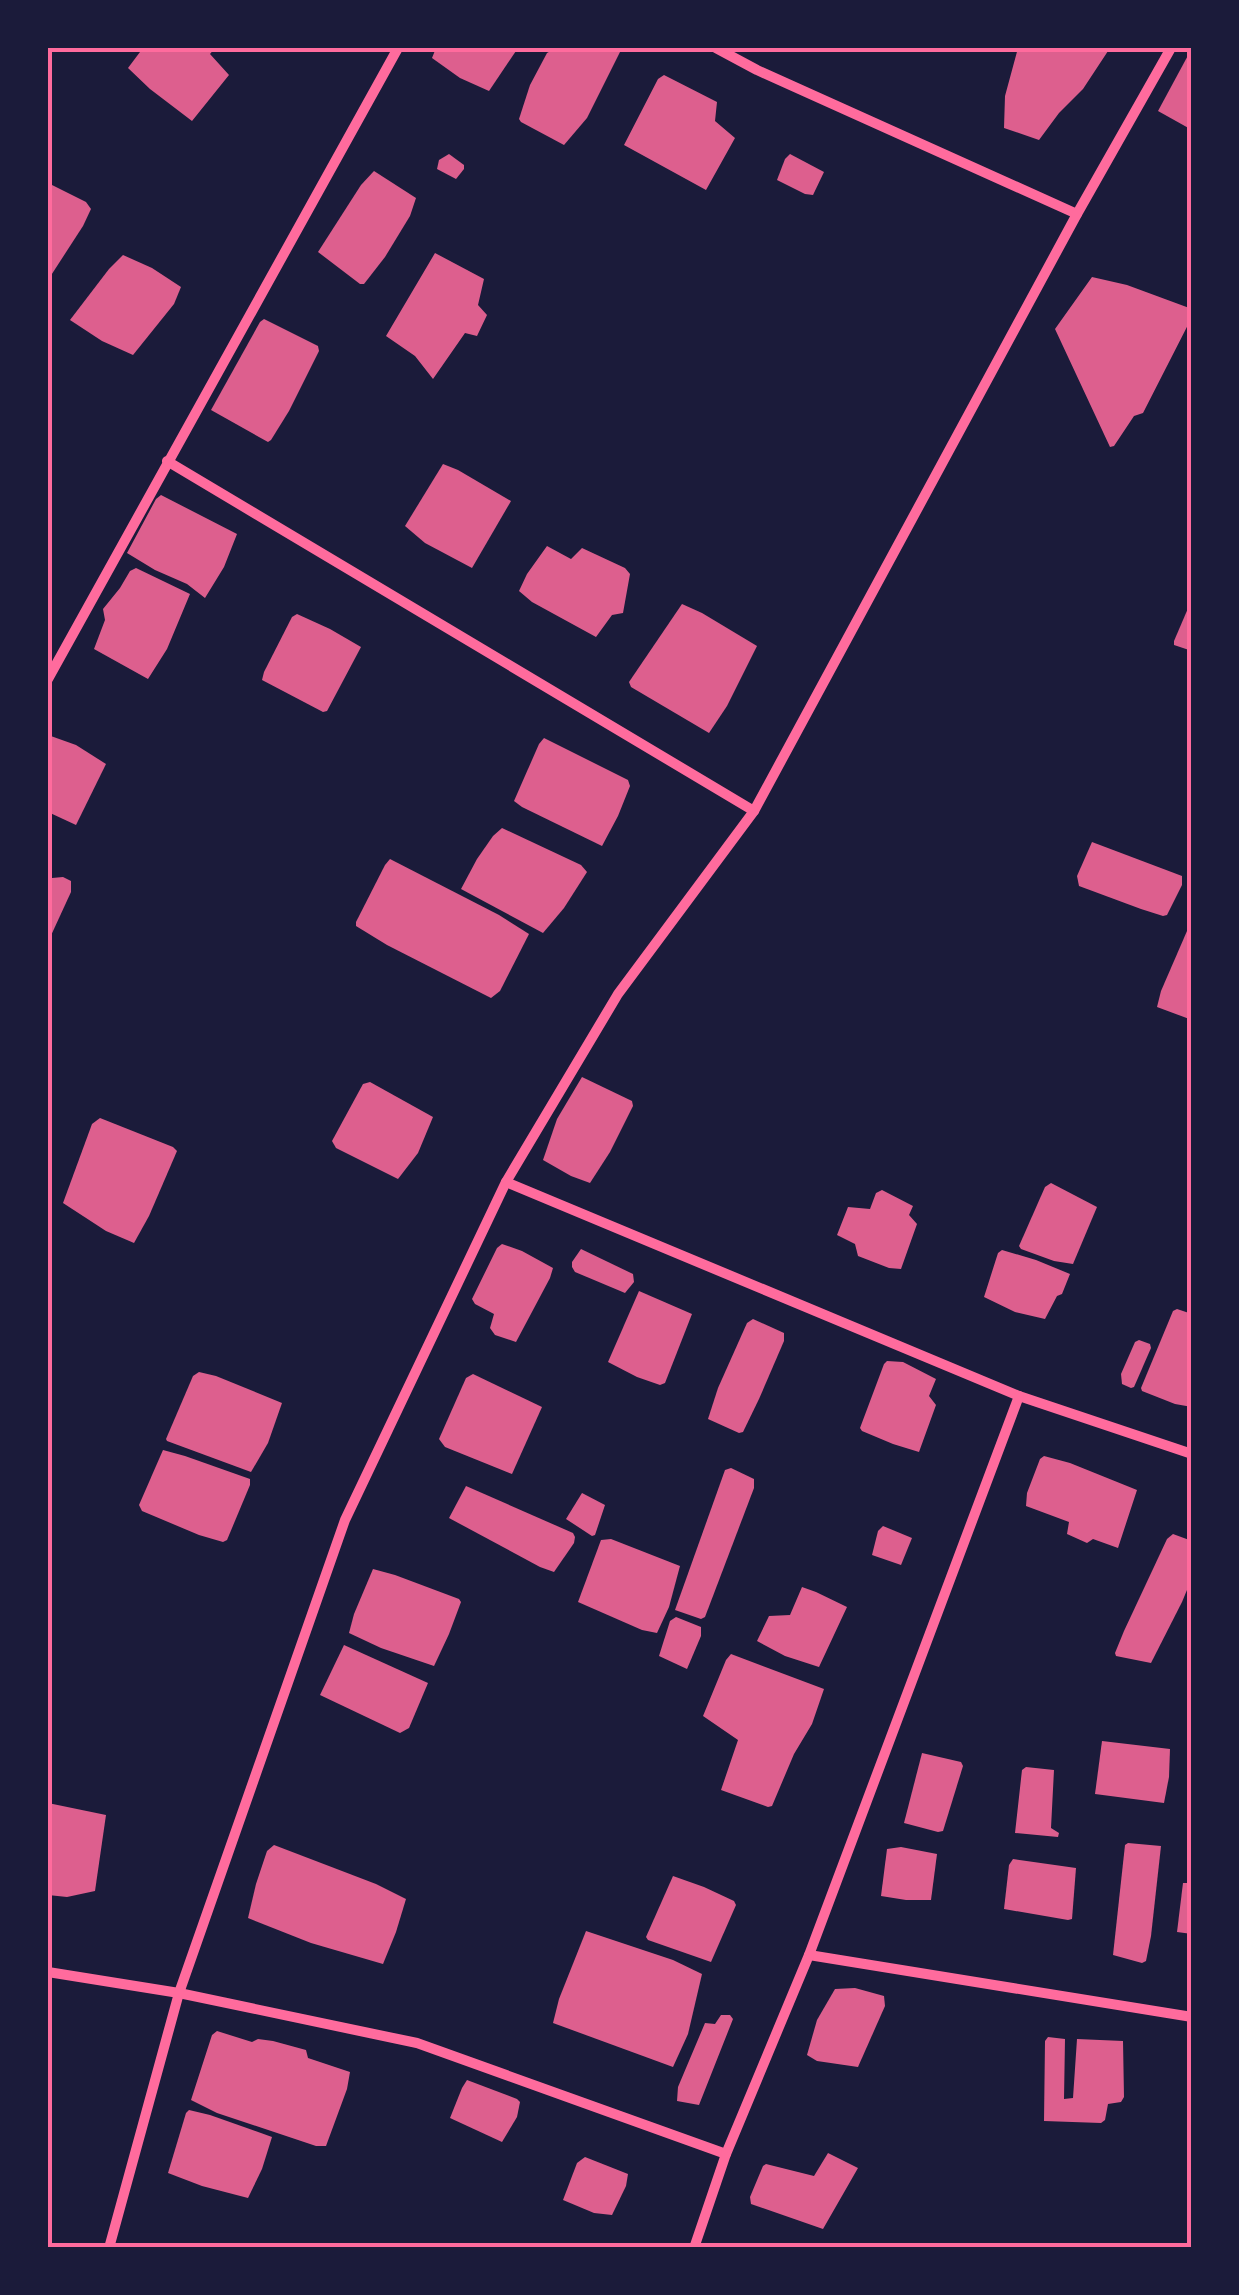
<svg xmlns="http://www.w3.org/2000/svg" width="1239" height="2295" font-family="'DejaVu Sans',sans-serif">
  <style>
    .building { fill: #dd5f8e }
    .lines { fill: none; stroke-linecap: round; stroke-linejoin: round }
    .minor { stroke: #ff6b9d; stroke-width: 10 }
    .neatline { fill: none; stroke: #ff6b9d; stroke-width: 4 }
  </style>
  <rect width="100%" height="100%" fill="#1b1b3a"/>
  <g class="building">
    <polygon points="143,48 215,48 210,54 229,75 192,121 150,89 128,68"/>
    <polygon points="436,48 518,48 489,91 460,78 432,58"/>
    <polygon points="556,48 622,48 587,118 564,145 521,122 519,119 530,85 547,53"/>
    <polygon points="1018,48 1110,48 1083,89 1059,113 1039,140 1004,128 1005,96"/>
    <polygon points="1192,48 1192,130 1158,111"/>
    <polygon points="664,75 717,102 715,121 735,138 706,190 624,145 658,79"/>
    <polygon points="449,154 464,165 464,169 456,179 437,169 439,160"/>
    <polygon points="790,154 824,172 813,195 805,194 777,180 785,159"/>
    <polygon points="374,171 416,198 410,216 385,257 364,284 360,284 318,252 361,185"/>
    <polygon points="48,183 86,202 91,209 83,226 48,280"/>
    <polygon points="435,253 484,279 478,305 487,315 477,336 465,333 433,379 415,356 386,336"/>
    <polygon points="123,255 152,268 181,287 174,304 133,355 102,341 70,320 109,269"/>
    <polygon points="1092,277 1127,285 1192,309 1192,317 1143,413 1134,416 1114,446 1110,447 1055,329"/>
    <polygon points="264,319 318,346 319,351 289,411 271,440 268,442 211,410 260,322"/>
    <polygon points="443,464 458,470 511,501 472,568 425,543 405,526"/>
    <polygon points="161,495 237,534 224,567 205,598 187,584 155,570 127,553 156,499"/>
    <polygon points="547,546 571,559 582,548 625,568 630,574 623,613 612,615 596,637 532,602 519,591 527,574"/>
    <polygon points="136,568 190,594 167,649 148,679 94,649 105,620 103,609 120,588 130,571"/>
    <polygon points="1192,599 1192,651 1174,645 1174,641"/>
    <polygon points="682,604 702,613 757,646 727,706 709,733 631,687 629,682"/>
    <polygon points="297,614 330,629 361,647 327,711 323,712 262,680 264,672 292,617"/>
    <polygon points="48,735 76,745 106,764 76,825 48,812"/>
    <polygon points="544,738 628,780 630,786 618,816 602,846 522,807 514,801 539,744"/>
    <polygon points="502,828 581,865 587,872 564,908 543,933 461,889 477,859 493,836"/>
    <polygon points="1092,842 1182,876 1182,885 1167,915 1163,916 1141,909 1079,886 1077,876"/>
    <polygon points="390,859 499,915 529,934 500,991 491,998 387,945 356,926 356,922 385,865"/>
    <polygon points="63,877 71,881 71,892 48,942 48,888 52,878"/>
    <polygon points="1192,927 1192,1020 1157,1007 1161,991 1187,931"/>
    <polygon points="582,1077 632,1101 633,1106 610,1152 590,1183 571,1176 543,1160 557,1119"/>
    <polygon points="370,1082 433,1117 418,1153 398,1179 336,1148 332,1141 363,1084"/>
    <polygon points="100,1118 173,1147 177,1151 149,1216 134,1243 106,1231 63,1203 92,1124"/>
    <polygon points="1051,1183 1097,1207 1073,1264 1054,1261 1021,1249 1019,1246 1045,1187"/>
    <polygon points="882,1190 913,1206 909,1215 917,1224 901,1269 889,1268 858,1256 855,1244 837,1235 848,1207 870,1209 876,1193"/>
    <polygon points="502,1244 522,1251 553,1268 550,1278 516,1342 495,1335 490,1328 494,1314 475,1304 472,1299 497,1248"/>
    <polygon points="581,1249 633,1274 634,1282 625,1293 575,1272 572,1267 572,1262"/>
    <polygon points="1002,1250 1036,1260 1070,1274 1062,1294 1057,1296 1045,1319 1015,1312 984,1297 998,1253"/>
    <polygon points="639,1291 692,1314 665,1383 660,1385 637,1377 608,1362"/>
    <polygon points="1177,1309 1192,1314 1192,1407 1175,1404 1142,1391 1141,1388 1173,1311"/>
    <polygon points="753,1319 784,1333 784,1341 759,1399 743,1432 739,1433 708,1419 718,1388 747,1323"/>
    <polygon points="1139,1340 1150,1344 1151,1348 1134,1387 1131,1388 1122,1384 1121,1374 1135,1342"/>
    <polygon points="887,1361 903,1362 936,1379 929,1396 936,1405 919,1452 893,1444 862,1431 860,1428 884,1364"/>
    <polygon points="199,1372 216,1376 282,1403 268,1443 251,1472 167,1441 166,1439 193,1376"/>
    <polygon points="473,1374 542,1407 512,1474 445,1447 439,1439 466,1378"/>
    <polygon points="163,1450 185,1456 250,1479 250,1485 227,1540 223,1542 199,1535 142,1511 139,1505"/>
    <polygon points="1044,1456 1070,1463 1137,1490 1118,1548 1093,1539 1087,1543 1067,1534 1069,1522 1026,1506 1027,1493 1040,1459"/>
    <polygon points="731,1468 754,1479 754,1488 705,1617 701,1619 675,1610 725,1470"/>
    <polygon points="466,1486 573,1533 575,1537 574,1543 554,1572 540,1567 449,1518"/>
    <polygon points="582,1493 605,1505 595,1535 592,1536 566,1519"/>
    <polygon points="883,1526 912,1538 901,1565 872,1555 878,1531"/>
    <polygon points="1173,1534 1192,1541 1192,1578 1182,1602 1151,1663 1116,1656 1115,1653 1124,1631 1167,1539"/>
    <polygon points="611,1539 680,1566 669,1607 657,1633 642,1630 578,1602 601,1540"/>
    <polygon points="373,1569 395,1575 459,1599 461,1602 449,1634 434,1666 381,1648 349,1633 354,1614"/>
    <polygon points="802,1587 816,1592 847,1607 819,1667 785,1656 757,1641 769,1616 790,1615"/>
    <polygon points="676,1617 701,1627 701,1636 687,1669 659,1656 670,1621"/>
    <polygon points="344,1645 428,1683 409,1728 400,1733 320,1695"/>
    <polygon points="731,1654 824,1689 812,1724 794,1754 772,1806 768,1807 721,1790 738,1740 703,1716 726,1660"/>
    <polygon points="1102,1741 1170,1749 1169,1777 1164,1803 1095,1794"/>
    <polygon points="922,1753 961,1762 963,1766 943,1831 938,1832 904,1823"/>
    <polygon points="1026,1767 1054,1770 1051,1828 1059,1833 1058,1837 1015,1833 1022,1770"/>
    <polygon points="48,1803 106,1815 95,1891 67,1897 48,1895"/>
    <polygon points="1128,1843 1161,1846 1151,1936 1146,1961 1142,1963 1113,1955 1125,1845"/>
    <polygon points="274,1845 376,1884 406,1899 396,1932 383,1964 311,1943 248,1918 256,1884 267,1851"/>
    <polygon points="901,1847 937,1854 931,1900 906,1900 881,1896 887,1849"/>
    <polygon points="1013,1859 1076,1868 1072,1919 1068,1920 1004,1909 1009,1865"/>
    <polygon points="673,1876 704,1887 734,1901 736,1905 711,1962 648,1940 646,1937"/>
    <polygon points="1183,1883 1192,1883 1192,1934 1177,1932"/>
    <polygon points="586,1931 673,1960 702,1974 688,2034 673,2067 553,2023 559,1999"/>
    <polygon points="855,1988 884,1996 885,2006 858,2067 817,2061 807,2055 817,2020 835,1989"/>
    <polygon points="721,2015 730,2015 733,2019 699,2105 677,2101 678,2087 705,2023 715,2024"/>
    <polygon points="217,2031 252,2042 258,2039 273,2041 306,2050 308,2058 350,2072 347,2089 326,2146 316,2146 217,2113 191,2100 212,2035"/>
    <polygon points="1048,2037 1065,2039 1064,2099 1073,2098 1077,2039 1123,2041 1124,2097 1121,2102 1108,2104 1105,2120 1101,2123 1044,2121 1045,2041"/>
    <polygon points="467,2080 517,2099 520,2102 517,2117 502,2142 450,2118 462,2088"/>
    <polygon points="189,2110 210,2115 272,2137 262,2169 248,2198 202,2186 168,2173 186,2113"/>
    <polygon points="828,2153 858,2168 823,2229 751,2204 750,2197 763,2166 766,2164 814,2176"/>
    <polygon points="585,2157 628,2174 626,2186 612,2215 594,2213 563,2200 577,2163"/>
  </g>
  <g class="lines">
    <g class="minor">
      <polyline points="716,48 757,70 1077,214"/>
      <polyline points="167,461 754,811"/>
      <polyline points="48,679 398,48"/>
      <polyline points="506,1182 1019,1396 1192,1454"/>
      <polyline points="809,1955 1192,2017"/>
      <polyline points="48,1972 179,1993 417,2043 726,2154"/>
      <polyline points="109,2248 179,1993 345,1520 506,1182 618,994 754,811 1077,214 1171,48"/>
      <polyline points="694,2248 726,2154 809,1955 1019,1396"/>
    </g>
  </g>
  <rect width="1239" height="2295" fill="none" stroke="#1b1b3a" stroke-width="100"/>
  <rect x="50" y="50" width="1139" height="2195" class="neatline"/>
</svg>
